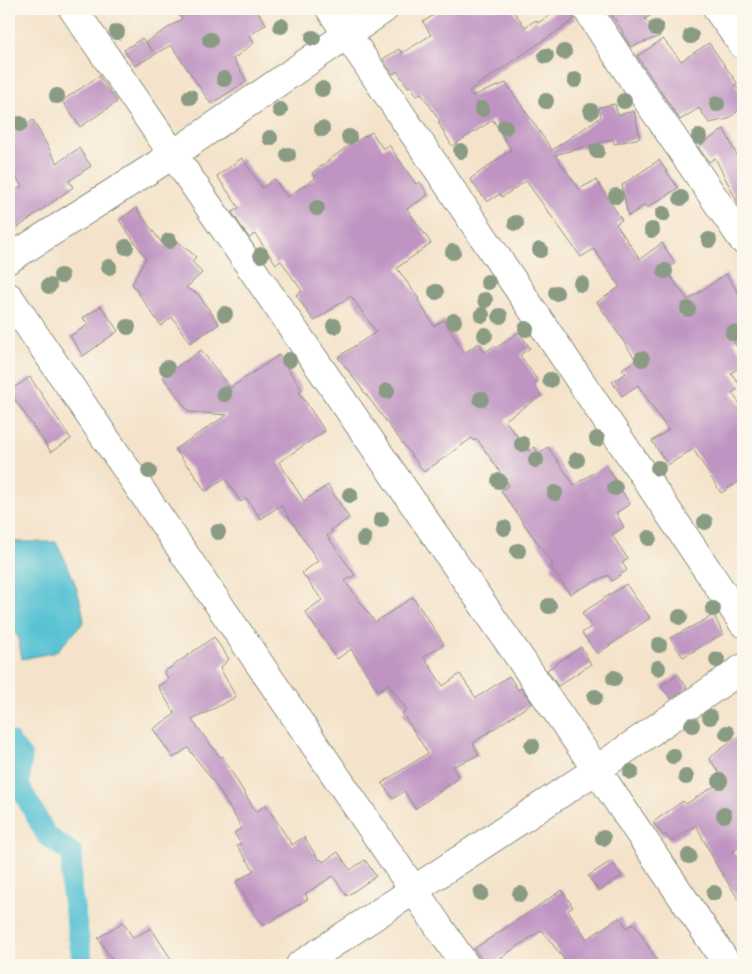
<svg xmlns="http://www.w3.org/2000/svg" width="752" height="974" font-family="'Gentium Book Plus',serif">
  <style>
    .water { fill: #58c2d3; stroke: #3c8084 }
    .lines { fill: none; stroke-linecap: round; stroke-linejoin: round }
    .canal { stroke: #58c2d3; stroke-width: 21 }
    .building { fill: #bf94c2 }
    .minor-casing { stroke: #8a907f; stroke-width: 30 }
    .minor { stroke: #fff; stroke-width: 28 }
    .tree { fill: #8a9b84 }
  </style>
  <rect width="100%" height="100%" fill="#fbf7ec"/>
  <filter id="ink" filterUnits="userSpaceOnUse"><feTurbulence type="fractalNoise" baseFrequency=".02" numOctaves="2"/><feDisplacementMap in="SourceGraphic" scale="10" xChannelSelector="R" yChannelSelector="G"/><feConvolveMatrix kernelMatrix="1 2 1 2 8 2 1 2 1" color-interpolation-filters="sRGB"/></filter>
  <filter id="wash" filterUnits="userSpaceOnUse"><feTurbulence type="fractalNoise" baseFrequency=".0096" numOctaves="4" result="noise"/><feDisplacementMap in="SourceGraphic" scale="20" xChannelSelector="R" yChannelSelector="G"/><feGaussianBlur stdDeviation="1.12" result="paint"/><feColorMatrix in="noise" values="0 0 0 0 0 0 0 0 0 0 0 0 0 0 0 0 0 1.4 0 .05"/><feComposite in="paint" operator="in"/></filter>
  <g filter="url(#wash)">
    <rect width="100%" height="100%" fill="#f4e3ca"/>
    <path class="water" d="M9,542H56C70,569 80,591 84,622L56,652L22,659L18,636L9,629Z"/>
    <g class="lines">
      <polyline class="canal" points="9,741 22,757 19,785 47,836 72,853 71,887 83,965"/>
    </g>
    <g id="blocks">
      <g class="building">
        <polygon points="175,9 256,9 266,24 249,36 254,43 233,59 247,81 211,104 171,45 135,66 124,50 142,38 153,52 146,42 182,19"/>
        <polygon points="443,9 512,9 525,27 536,20 538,23 559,9 568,9 575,19 469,91 472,96 506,83 552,150 601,117 599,107 615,104 618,115 634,111 640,138 614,144 613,139 555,155 579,189 596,180 622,220 616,224 640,259 662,243 675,263 666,270 688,300 726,274 743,300 743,337 733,341 743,355 743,365 731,373 741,387 732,393 743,408 743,479 721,493 693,449 668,465 652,441 668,430 638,385 622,396 612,382 626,373 622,369 636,360 597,302 620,287 594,249 581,257 526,181 502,197 500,194 487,202 470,179 511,150 493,120 452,146 438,122 440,121 421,93 417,96 411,86 408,87 397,71 393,74 383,59 399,49 402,53 431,35 423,22"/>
        <polygon points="608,9 661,9 645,19 660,36 631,47 622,33 623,32"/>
        <polygon points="663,39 681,61 709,43 737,83 735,85 743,96 743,107 728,119 709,123 699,108 680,120 637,56"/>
        <polygon points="99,76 117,102 80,127 62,101"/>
        <polygon points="9,107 23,128 33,120 57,163 79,148 91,166 69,181 73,187 9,234 9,196 22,186 9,167"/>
        <polygon points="724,129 743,168 743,213 715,158 709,162 698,147"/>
        <polygon points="372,132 383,149 389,145 416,184 420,182 428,195 407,209 431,243 397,268 419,299 418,300 434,326 444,320 464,353 479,343 485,352 494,346 496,348 519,332 530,348 520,355 538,381 534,384 541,396 505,420 528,451 534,447 538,453 548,447 574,485 606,465 630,504 616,513 624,527 612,535 628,559 622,563 627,570 612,581 608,575 570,594 551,567 553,565 501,491 509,485 477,439 474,441 472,438 424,472 338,357 376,332 351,296 314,321 296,295 302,291 281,261 276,264 255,234 249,238 232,212 239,208 217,176 242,158 262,188 274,179 287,197 316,178 312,173 348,146"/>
        <polygon points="659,160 678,188 647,208 645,205 628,216 622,185"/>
        <polygon points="136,208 164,246 173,237 196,257 192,261 202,273 186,288 198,294 219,324 190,343 172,317 161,326 132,284 146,258 119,220"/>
        <polygon points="101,306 118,331 83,356 70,336 88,325 83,318"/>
        <polygon points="201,350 230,388 279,355 302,390 299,392 325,431 279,462 304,501 328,485 349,518 331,530 332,532 327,536 355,575 345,581 375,622 413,597 444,644 424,657 443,686 460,674 476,698 509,676 518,690 521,688 532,703 473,743 479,755 452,767 459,778 415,809 404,791 393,799 382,783 428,753 402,713 407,710 388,684 378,691 351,649 337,659 305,612 322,600 302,573 318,561 281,505 261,519 246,498 241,502 225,478 205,491 189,466 188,467 175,449 227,415 189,412 163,377"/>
        <polygon points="30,377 71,439 51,452 9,391"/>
        <polygon points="626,584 650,618 597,654 582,633 592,626 582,613"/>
        <polygon points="714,615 723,634 683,657 670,638"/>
        <polygon points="214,637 229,659 220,668 236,697 192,720 220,757 222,756 256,812 266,805 292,845 304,837 319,860 321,859 323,862 338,852 350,870 365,860 376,876 347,896 333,876 305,894 308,899 263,926 236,882 254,870 237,846 241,844 234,833 242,828 214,782 188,748 173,758 153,729 175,714 158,686 169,679 164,672"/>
        <polygon points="581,647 591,664 558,686 547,670"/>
        <polygon points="678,674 687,688 671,699 661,686"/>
        <polygon points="743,733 743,846 733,851 743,867 743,906 717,866 696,825 671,842 666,834 663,836 653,822 683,801 686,804 724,780 709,758"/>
        <polygon points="611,861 622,876 599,891 588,876"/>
        <polygon points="562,890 573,907 568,910 587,939 620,917 627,928 634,923 660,965 568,965 542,930 490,965 486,965 474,949"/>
        <polygon points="123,922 133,938 151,928 171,959 160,965 115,965 98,938"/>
      </g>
    </g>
  </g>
  <g filter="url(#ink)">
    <use href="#blocks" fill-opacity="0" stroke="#8a907f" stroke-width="1"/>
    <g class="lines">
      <g class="minor-casing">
        <g id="minor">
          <polyline points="73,9 592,763 728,965"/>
          <polyline points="330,9 743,623"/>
          <polyline points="587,9 630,75 743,240"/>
          <polyline points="717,9 743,45"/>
          <polyline points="9,259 174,154 384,9"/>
          <polyline points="9,297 465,965"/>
          <polyline points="300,965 596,770 743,668"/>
        </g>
      </g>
      <use href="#minor" class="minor"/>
    </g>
    <g class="tree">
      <circle cx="281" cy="26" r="8"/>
      <circle cx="656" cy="28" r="8"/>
      <circle cx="117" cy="32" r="8"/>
      <circle cx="691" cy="36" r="8"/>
      <circle cx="313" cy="38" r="8"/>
      <circle cx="210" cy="40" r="8"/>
      <circle cx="564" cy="52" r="8"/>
      <circle cx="546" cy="56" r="8"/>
      <circle cx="224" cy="79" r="8"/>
      <circle cx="575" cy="80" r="8"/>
      <circle cx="322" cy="89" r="8"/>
      <circle cx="57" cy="96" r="8"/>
      <circle cx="190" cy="97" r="8"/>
      <circle cx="546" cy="101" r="8"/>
      <circle cx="624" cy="101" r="8"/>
      <circle cx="717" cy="104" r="8"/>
      <circle cx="482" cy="109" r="8"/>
      <circle cx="280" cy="110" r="8"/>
      <circle cx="591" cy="111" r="8"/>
      <circle cx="20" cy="124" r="8"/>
      <circle cx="505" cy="127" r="8"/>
      <circle cx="322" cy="129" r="8"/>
      <circle cx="349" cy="137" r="8"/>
      <circle cx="699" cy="137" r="8"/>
      <circle cx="270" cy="138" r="8"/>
      <circle cx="461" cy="151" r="8"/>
      <circle cx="597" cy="151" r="8"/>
      <circle cx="288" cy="155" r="8"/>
      <circle cx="616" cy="196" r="8"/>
      <circle cx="681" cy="198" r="8"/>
      <circle cx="317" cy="208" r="8"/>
      <circle cx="663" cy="214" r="8"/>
      <circle cx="516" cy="223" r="8"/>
      <circle cx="652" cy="230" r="8"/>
      <circle cx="709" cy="240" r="8"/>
      <circle cx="169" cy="241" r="8"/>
      <circle cx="126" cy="247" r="8"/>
      <circle cx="540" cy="250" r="8"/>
      <circle cx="453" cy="252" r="8"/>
      <circle cx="261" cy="255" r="8"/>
      <circle cx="109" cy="267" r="8"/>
      <circle cx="665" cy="271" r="8"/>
      <circle cx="61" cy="276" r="8"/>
      <circle cx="488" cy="282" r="8"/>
      <circle cx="581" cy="284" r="8"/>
      <circle cx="49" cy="286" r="8"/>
      <circle cx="436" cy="292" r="8"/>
      <circle cx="556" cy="293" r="8"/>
      <circle cx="485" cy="300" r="8"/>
      <circle cx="688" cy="309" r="8"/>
      <circle cx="225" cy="314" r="8"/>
      <circle cx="482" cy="315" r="8"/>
      <circle cx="500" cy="316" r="8"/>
      <circle cx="454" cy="321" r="8"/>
      <circle cx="334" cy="326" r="8"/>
      <circle cx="128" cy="327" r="8"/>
      <circle cx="526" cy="329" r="8"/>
      <circle cx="733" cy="333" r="8"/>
      <circle cx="485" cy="335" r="8"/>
      <circle cx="642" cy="359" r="8"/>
      <circle cx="289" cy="360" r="8"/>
      <circle cx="167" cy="368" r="8"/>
      <circle cx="550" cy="380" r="8"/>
      <circle cx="387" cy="391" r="8"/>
      <circle cx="224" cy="394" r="8"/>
      <circle cx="481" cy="399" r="8"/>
      <circle cx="597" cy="439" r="8"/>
      <circle cx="522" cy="444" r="8"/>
      <circle cx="536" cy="460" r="8"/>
      <circle cx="577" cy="460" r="8"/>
      <circle cx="658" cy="468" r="8"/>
      <circle cx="149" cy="471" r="8"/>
      <circle cx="499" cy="481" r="8"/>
      <circle cx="615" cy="488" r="8"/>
      <circle cx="555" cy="493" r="8"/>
      <circle cx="350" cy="495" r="8"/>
      <circle cx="381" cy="520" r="8"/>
      <circle cx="705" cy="522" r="8"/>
      <circle cx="504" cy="528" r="8"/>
      <circle cx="218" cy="532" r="8"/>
      <circle cx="649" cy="538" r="8"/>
      <circle cx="364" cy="539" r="8"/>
      <circle cx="518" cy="551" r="8"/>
      <circle cx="549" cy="606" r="8"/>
      <circle cx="713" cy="609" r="8"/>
      <circle cx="680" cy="617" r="8"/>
      <circle cx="659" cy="645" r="8"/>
      <circle cx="717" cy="660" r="8"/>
      <circle cx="658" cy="668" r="8"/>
      <circle cx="614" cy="678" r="8"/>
      <circle cx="595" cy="697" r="8"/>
      <circle cx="710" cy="717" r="8"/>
      <circle cx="692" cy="725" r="8"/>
      <circle cx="727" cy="733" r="8"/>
      <circle cx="532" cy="746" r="8"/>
      <circle cx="673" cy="756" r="8"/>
      <circle cx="631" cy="772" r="8"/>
      <circle cx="686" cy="777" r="8"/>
      <circle cx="720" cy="781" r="8"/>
      <circle cx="724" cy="815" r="8"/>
      <circle cx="603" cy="838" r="8"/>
      <circle cx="689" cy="856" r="8"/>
      <circle cx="481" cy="893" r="8"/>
      <circle cx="714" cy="893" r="8"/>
      <circle cx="520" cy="894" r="8"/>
    </g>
  </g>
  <rect width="752" height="974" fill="none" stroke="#fbf7ec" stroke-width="30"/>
</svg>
